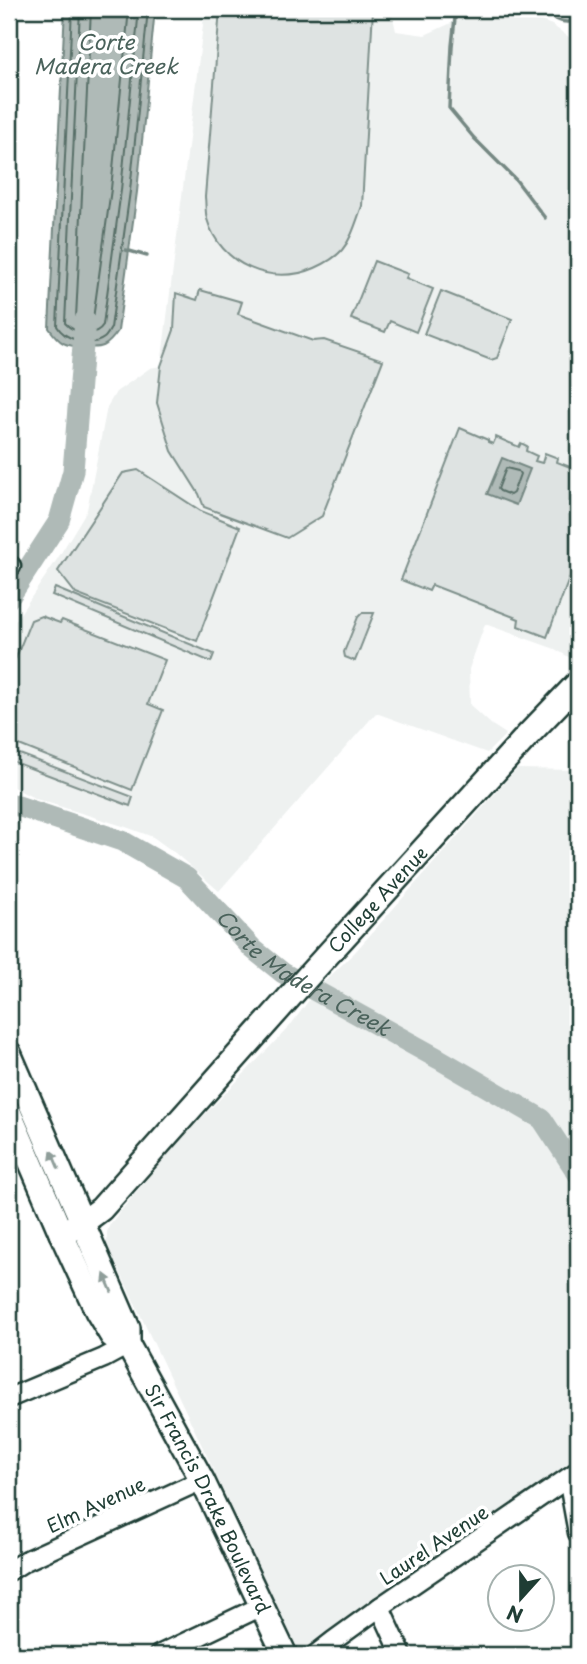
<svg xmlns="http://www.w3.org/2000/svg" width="587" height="1664" font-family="'Playpen Sans',sans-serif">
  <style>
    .built { fill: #eef1f0 }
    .green { fill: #dee3e2; stroke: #7e908b; stroke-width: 2 }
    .water { fill: #afbab7; stroke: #758883; stroke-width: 2 }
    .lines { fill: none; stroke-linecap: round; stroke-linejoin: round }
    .shore { stroke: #596f68; stroke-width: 2 }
    .stream { stroke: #758883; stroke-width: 3.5 }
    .river { stroke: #afbab7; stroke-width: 21 }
    .minor-casing { stroke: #1f3d34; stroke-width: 23 }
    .major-casing { stroke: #1f3d34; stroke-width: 28 }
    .minor { stroke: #fff; stroke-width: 18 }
    .major { stroke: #fff; stroke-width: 23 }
    .oneway { fill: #8f9e9a }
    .labels { text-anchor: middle; stroke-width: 7; stroke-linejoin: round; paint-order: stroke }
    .street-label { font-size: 19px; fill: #1f3d34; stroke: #fff }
    .water-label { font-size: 21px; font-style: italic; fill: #4a625b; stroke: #fff }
  </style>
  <rect width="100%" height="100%" fill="#fff"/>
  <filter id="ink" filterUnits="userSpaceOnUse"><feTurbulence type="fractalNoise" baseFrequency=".0143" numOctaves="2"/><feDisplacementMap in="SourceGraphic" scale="14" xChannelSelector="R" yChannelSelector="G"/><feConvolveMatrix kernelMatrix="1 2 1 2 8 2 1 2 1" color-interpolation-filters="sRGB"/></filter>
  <g filter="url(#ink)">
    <g class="built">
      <polygon points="205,9 391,9 396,31 425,35 482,9 509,9 552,25 570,38 578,52 578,217 570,226 574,233 578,235 578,660 577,662 555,649 485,624 469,669 470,705 492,725 506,734 487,753 376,713 219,891 175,853 153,837 126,827 36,799 9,785 9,630 58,558 87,510 107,407 116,392 150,368 161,366"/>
      <polygon points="517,769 578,770 578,1462 516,1502 309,1649 301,1649 296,1645 113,1257 107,1242 107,1232 110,1224 170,1151 290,1026 318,988 355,952"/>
    </g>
    <g class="green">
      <path d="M220,9H373L362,206C356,222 352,238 342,250C335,258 324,264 315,268C272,287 220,265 207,219C205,212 206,204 205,197Z"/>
      <polygon points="374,261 408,274 406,278 433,289 416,332 390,321 385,332 351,319"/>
      <polygon points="200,290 242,302 238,314 313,341 324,340 383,360 322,516 287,538 204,507 199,494 172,451 157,403 161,366 174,330 176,293 197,300"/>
      <polygon points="441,291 512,319 497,358 491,360 424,334"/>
      <polygon points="460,428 488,440 488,442 493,444 496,437 519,447 521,443 527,446 526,451 537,456 535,461 542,463 545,453 558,458 557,462 578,470 578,555 547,637 518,626 519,619 432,585 429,591 401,580"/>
      <polygon points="138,470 201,511 240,527 197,641 76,594 58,571 123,473"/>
      <polygon points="55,588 214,654 211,662 52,595"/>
      <polygon points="362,613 374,613 355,661 345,657 344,652 358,617"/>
      <polygon points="41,616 60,623 62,620 165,660 148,704 163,710 132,790 9,741 9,675 31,620"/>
      <polygon points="9,750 133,797 130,806 9,760"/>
    </g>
    <g class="water">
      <path d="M65,9H155L137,192L118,331C107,347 102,349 84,347C65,346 60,344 49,328Z"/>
      <polygon points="502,458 530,469 516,505 487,494"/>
    </g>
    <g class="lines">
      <g class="shore">
        <path d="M72,9L57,326C64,339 91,348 104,338C107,336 109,331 111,328L130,191L148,9"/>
        <path d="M80,9L65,323C74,333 95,338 103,325L121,190L139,9"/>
        <polyline points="91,9 76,318 79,321 90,322 93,319 111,189 129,9"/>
        <polygon points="506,468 518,471 520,474 513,493 510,495 500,491 498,489"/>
      </g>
      <g class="stream">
        <path d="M545,9L548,10C555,23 565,23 578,21"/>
        <polyline points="455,18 452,46 449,108 474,138 516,180 545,218"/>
        <polyline points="9,47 18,9"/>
        <polyline points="126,250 147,256"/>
      </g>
      <g class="river">
        <polyline points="9,598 59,521 73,471 85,320"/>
        <path id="s1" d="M9,803L122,841L187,878L253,949L283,973L439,1059L542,1119L578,1174"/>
      </g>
      <g class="minor-casing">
        <g id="minor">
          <polyline points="9,565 11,566"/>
          <polyline points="9,1398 104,1358 128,1345"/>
          <polyline points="568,1478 578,1533"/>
          <polyline points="9,1571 25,1561 202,1480"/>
          <polyline points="380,1607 402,1655"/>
          <polyline points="159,1655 262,1606"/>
          <polyline points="315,1655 333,1641 380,1607 578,1471"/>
        </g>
      </g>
      <g class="major-casing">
        <g id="major">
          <path id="s2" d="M9,1053L128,1328V1345L202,1480L285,1655"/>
          <polyline points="9,1112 61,1233 97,1311 112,1336 128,1345"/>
          <path id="s3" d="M61,1233L82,1223L101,1209L310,974L528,735L578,683"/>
        </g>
      </g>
      <use href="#minor" class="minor"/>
      <use href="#major" class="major"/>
    </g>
    <defs><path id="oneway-solid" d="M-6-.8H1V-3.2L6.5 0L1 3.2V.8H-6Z" transform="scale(1.75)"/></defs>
    <g class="oneway">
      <use href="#oneway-solid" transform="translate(55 1160) rotate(-113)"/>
      <use href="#oneway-solid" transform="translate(108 1283) rotate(-113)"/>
    </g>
  </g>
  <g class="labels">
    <g class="street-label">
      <text dy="7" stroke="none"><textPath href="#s3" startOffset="462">College Avenue</textPath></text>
      <text dy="7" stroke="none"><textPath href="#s2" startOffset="490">Sir Francis Drake Boulevard</textPath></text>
      <text transform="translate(96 1505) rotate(-25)" y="7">Elm Avenue</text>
      <text transform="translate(434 1545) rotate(-34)" y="7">Laurel Avenue</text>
    </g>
    <g class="water-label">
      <text x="106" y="50">Corte<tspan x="106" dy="24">Madera Creek</tspan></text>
      <text dy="7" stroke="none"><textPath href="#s1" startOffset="346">Corte Madera Creek</textPath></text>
    </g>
  </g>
  <rect width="587" height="1664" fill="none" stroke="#fff" stroke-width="35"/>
  <rect x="18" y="18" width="552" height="1629" fill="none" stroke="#1f3d34" stroke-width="2.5" filter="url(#ink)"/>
  <g transform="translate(521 1598) rotate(201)"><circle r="33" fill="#ffffff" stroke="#a5b1ae" stroke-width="2"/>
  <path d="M0-5L12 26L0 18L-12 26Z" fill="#1f3d34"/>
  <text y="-10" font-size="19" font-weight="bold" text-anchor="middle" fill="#1f3d34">N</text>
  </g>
</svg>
